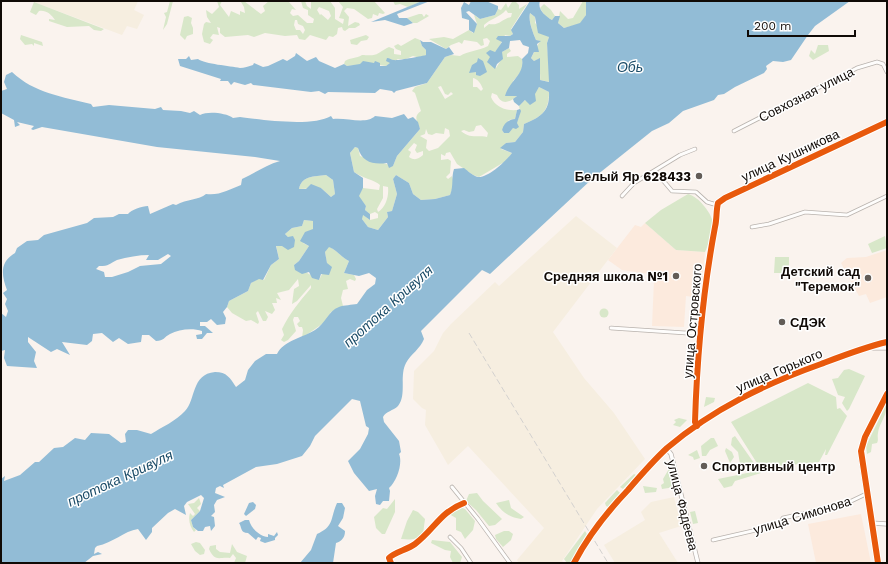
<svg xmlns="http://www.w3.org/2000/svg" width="888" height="564" font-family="'Work Sans',sans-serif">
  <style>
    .industrial { fill: #f6eee0 }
    .built { fill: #fceadd }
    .green { fill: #d8e7c9; fill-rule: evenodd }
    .water { fill: #92bcd6; fill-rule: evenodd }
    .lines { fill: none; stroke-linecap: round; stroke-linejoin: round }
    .minor-casing { stroke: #b8b2ad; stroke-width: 4.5 }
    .tertiary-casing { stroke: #b8b2ad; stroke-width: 5 }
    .minor { stroke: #fefdfc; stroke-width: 3 }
    .tertiary { stroke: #fefdfc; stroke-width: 3.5 }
    .rail { stroke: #d3d1cf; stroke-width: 1; stroke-dasharray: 6 3; stroke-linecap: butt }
    .cycleway-casing { stroke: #fff; stroke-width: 8 }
    .cycleway { stroke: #e8590c; stroke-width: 6 }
    .poi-dot { fill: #625c57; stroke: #fff; stroke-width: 1.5 }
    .labels { text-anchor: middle; stroke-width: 3; stroke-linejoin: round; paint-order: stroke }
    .street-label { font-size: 13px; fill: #100a06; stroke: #fff }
    .poi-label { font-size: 13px; font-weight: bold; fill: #100a06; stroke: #fff; text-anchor: end }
    .water-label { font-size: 14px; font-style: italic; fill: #1b4c68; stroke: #fff }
  </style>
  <rect width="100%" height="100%" fill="#faf3ee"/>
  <g class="industrial">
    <polygon points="31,1 138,1 134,10 144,15 137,29 127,26 122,35"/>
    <polygon points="576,216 617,248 553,332 584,378 614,413 645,459 597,509 562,561 565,563 519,563 517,560 544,528 468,446 448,465 425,425 426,410 422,408 413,399 414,371 434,351 443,333 451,324 495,282 499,286"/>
    <polygon points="674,497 678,513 680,513 682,519 678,521 681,526 659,533 678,563 615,563 604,545 645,520 641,512 651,502"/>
  </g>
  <g class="built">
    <polygon points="645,223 676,250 705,252 700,298 686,296 684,327 652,326 654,280 650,280 650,274 622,270 608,260 635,225 641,227"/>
    <polygon points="887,250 887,297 870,303 866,294 859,296 841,263 847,258 866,257"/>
    <polygon points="861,514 871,563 816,563 808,524"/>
  </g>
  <g class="green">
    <polygon points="170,1 173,1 167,24 163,30 166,17 164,13 167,12"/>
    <path d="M217,1H222L220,5L229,17L231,11L240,15V11L245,13L244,7L241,2L244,1L261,14L265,11L263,6L269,1L289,2L296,10L292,9L290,13L293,16L298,15L307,23H313L314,19L308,15V10L303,8L301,1H305L307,6L311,9V1H330L335,8V19L343,24L344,19L339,18L343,7L338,1H374L385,13L383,14L379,13L378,16L373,14L372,18L368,19L354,9L347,8L344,11L349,17L348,26L355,22L359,23L360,25L355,28H349L345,31L343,30L342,27L338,28L337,34L333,37L329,36L326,40L310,35L305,40L299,39L297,35L285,36L265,33L254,37L248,35L225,37L220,33V28L217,27L219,35L213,34L210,38L213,40L210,44L204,42L202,34L204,24L206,22L211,23L207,17L206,10L212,14L219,7ZM319,7L329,11L331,16L328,20L321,14L320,15L317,10ZM295,20H297L298,24L303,26L305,30L303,34L300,30H296L294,25Z"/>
    <polygon points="393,1 419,1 420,2 408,7 400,4 395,5"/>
    <polygon points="583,1 587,2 586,15 580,24 564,28 558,23 560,11 568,19 573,18"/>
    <path d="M34,2L104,29L101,31L94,30L89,26L67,27L49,21V19L55,20C51,14 46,10 39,11L36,15L30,12Z"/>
    <path d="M512,2H516L519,5V9L527,4L511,29L513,34L510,36L505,35L498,49L490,57L496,68L501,60L502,52L509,48L511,51L507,54V57L518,56L522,59C524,69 520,74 513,81L511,96H517C510,102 502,106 497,95L492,93L491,97C495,107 506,111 517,110L515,119L509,120L502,130L504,133H509C516,124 522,117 519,106C525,99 534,96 539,87L549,92C549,112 541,117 524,124L523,132L515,142L506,143L501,149L512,153L506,161L479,177L473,175L457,164L450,152L446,153L445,156L441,154V160L448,159L451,161L450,173L446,177L448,179L452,176L454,184L450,195L435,199L421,200L413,194L409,183L396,175L393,179L397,194L392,211L387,212L388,217L378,230L368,227L362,219V214L370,220L378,218V214L375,212L370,214L365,210L366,206L358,196L363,188L379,190L380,185C375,180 362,178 354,172L350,153L355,147L358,148L360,156L393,166L397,156L420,129C417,120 413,117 421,111L415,93L412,91L415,87L427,83L445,57L451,55L460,56C468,51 478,51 488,46L490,41L487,38L483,39L484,45L481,46L477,42L464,40L462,44L459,42L451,45L446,49L429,39L444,37L453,39L469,30L473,33L477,24L474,15L480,19L495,15L498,9L501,10L506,3L508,8ZM506,10L508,13H512L511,17C502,19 499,26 489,24L484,28V25C490,19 500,17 506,10ZM473,78C478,79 481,84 483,89L481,91L477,87H473ZM441,86L445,94L448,95L451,92L453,94L445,99L438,87ZM481,125L488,133L487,137C477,135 470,139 461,131L464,130L469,132L474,131L476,126ZM445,128L449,130L450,136L438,148L429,151L426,148L427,140L420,136L425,134L426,129L428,134L432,135L436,133L444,134ZM414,143L417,145L415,150L417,153L423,151V155C418,159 415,161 409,157L411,152L408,150ZM383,186L388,187C389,196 386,207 378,212L377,209L383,198Z"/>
    <polygon points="544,4 551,10 555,16 552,20 545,16 540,8"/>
    <path d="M530,13L535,17V23L549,37L547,43L550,82L540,80C541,72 538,67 539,59L534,61L531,58L540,41L536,40C533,33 528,20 530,13Z"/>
    <polygon points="419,14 422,14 424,17 426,14 429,16 417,23 413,23 407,18"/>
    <polygon points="188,16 192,18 191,23 193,28 193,34 187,36 185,40 180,35 184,17"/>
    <polygon points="21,35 42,42 43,46 34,43 34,46 32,44 25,45 20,39"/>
    <polygon points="366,35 369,37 367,40 361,41 357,45 351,44 350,40"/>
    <path d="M415,38L420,40L422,46L426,50V55L420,58L413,56L406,59H398L386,66L374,64L347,66L344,64L345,61C351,57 356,59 362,55C380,56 375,54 389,47L394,49V54L401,55V51L396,49L394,46L398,44L401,46Z"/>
    <polygon points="818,45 828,45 829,51 813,60 809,56 811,50 815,54"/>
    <path d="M326,175L333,180L335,194L331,197L321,188L299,189C302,175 314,177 326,175Z"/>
    <path d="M688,194C698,196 713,214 713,225C713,233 708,245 705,252L676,250L645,223L661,210Z"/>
    <path d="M304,220L313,221V229L303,243L309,246L299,261L294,265L319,280L327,264L325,252L328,246C337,250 341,257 349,261L344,273L354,275L356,279L355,281L350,279L346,281L348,289L343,290L341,298L343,306L331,312L325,322L302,338L303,330L302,327H299L297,324L300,321L298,317H294L293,320L296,331L288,340L284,342L281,340L284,335L282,329C290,313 299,302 311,288V285L297,301L292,304L294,289L299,286L298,279L289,290L277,293L281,300L276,298L277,303H272L275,310L272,314L265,311L268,317L266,321H263L258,311L256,313L259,322L258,324L251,320L246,321L232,313L227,307L229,301L248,291L251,283L259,278L264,280L271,265L279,259L276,245L282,246L288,237L285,234L292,228L302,226Z"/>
    <polygon points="885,236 887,248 872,253 868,244"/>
    <polygon points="775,257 789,257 789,273 774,273"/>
    <circle cx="604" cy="313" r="4.5"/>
    <polygon points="849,369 865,376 849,409 847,411 842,403 845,397 838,395 832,379 838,378 844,370"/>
    <polygon points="808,383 836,397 837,409 840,408 847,416 827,455 825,455 826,449 819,462 760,468 731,422"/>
    <polygon points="706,397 715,398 714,402 704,407"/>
    <path d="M886,405C888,415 879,423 878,433C877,438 879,439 877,443L872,444L871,452L867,454L866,446Z"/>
    <polygon points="679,418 687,420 680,427 673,425 676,422 674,420"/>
    <polygon points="735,436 761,473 735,481 732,486 724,488 718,479 752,472 749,463 740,464 738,452 731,445 732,438"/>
    <polygon points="711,438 714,438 718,446 710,450 706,456 702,456 701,446"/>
    <polygon points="726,448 732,452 734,457 730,463 725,451"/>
    <polygon points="697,450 700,458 694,460 693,457 688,455"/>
    <polygon points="670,467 675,487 662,489 661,485 664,483 663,479"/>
    <polygon points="634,474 636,475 623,489 620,487"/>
    <polygon points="643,486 657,488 656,492 645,493"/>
    <polygon points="617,490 620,493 608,507 606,506 605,503"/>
    <polygon points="477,493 483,501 502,519 495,525 489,526 476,510 466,501 469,494"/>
    <path d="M199,498L201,504L197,508L200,511L191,520L193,527L196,530L194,532C190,527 188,520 190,513L193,516L195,514L188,504L194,503Z"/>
    <polygon points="395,499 395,512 385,534 382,534 376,528 374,517 383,508 387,509"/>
    <path d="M509,500L511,508L524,517L521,519C510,518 502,512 496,503Z"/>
    <polygon points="460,507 465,509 475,521 473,530 465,539 461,532 456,530 456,518 449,514"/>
    <path d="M413,510L418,512L425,519L423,534C416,540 410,540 401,539L407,521Z"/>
    <polygon points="695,511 698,523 693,524 690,512"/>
    <polygon points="504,531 509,531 513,534 511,540 503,547 496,539 495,535"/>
    <polygon points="585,531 588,536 570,563 567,563 564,559"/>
    <polygon points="432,540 450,542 462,557 460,563 453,563 450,557 451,551 445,550 431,543"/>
    <polygon points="196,542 200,543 205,550 204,554 200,555 195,551 191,544"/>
    <path d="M232,544L237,552L247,556L245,563H234L236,558L233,554L230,558C218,557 215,562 209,549L210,546L216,545V549L220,552L230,553Z"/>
  </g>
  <g class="water">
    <polygon points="422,1 430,1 397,14 399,18 407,18 413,23 404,26 385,20 371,22"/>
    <polygon points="471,1 486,1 498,6 498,9 495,15 480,19 469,11 466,12 477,24 474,33 469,30 469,20 462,18 461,8 464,2 469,5"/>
    <path d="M530,1H540C537,9 545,16 552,20L555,16H560L558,23L564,28L580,23L586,15V1H850L815,26L808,35L791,60L783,62L773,61L766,66L767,69L764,73L735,87L724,94L718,95L714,100L683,111L669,123L652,131L592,179L490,274L482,270L421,331L424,339C420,349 411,354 406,363C399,376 407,395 398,406C393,411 386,411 383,417L384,422L399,441L401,452L399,454C403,463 397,481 389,488L390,491L389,501H383L380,505L376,504L375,496L377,489L369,491L354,473L348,461L360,449L368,434L369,428L366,426L360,401L352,399L315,436L310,446L302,456L277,464L256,467L223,485L224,488L220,486L216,488L215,493L225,497L217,500L214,505L215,512L211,516L214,517L215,526L211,531L210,526L205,527L203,531H198L193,527L191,520L200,511L204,498L201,495L187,502L184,506L186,515L175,509L168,513L152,528V532L146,540L138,529C124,531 113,543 97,546L95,548L94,554L98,552L102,554L93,556L84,563H1V479L5,476L4,481L20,475L35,462H39L54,448L63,447L75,438L85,440L91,433L109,434L121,443L126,442L125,434L128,430H137L151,434C162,427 176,421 185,411C196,400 191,374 215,372C227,372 230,378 236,387L245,380L248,370L255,361L266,354H277C283,341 304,337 315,330C326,323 328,311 339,307C344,305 352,305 357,304L367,290L375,284L376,278L369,273L359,276L344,273L349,261C341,257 337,250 329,247L325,252L327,263L332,267L329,275L321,274L319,280L312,278L309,272L302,274L295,270L294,265L299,261L309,246L300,241L305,232L313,229V221L304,220L302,226L292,228L285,234L288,237L293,236L295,240L294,247L288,250L282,246H276L279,259L271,265L263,280L259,279L251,283L248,291L229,301L227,307L223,312L226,318L225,324L217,325L211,319L207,322H200V326H205L213,333H207L202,339H197L196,335L202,334V331C193,328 179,329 170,334C164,337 164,341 156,341L149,335H142L141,342L128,344L119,338L113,342L102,333L93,334L92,341L87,345L62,342L70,355L57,349L51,352L28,337V342L36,352L34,361L37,368L7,366L4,358L5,350L1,351V313L6,317L8,311L5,304L7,299L3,293L7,290C1,274 0,262 15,253L17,248L27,241L38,240L44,235L87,223L94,218L113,217L119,214H128C131,210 142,206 148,206L150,214L173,204L176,205C187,199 199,200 206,194C219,196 230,189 241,185L242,179C255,173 266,165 280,161L255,157L157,147L42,127L33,130L31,129L34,126L17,122L20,125L15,127L14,120L1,113V91L7,89L4,82L6,75L12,72C34,93 63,97 91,104L93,107L109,105L155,109L161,107L163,110L181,111L190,113L194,111L200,115C208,111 226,113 233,118L240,117C262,120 313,127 331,116L333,119C345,117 366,125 375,116L392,118L404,114L408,119L413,117L418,122L420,129L397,156L393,166L389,168L387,163C373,165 362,162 358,148L355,147L350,153L354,172L363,178V188L359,196L366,206L365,210L370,214V220L363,215L362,219L368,227L378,230L388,217L387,212L392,211L397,194L393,179L396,175L409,183L413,194L421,200L435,199L450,195C454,185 451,178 454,169L464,168C468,171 473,176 478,177C488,178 506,161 512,153L500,148L506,143L515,142L523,132L524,124C541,117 550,111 549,92L539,87L535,94L536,101L530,105L525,100L519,106L514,102L513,99L517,96H505C509,81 525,75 522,59L528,53L529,47L523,45L520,40L510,41L509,48L502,52L503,59L497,64L495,69L487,62L490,57L486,53L490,50L495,52L502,42L496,39L498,36H510L513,34L511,30ZM530,13L535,17L538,33L549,37L547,43L549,82L540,80V58L534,61L531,58L534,52H539L537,44L541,41L536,40C533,33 528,21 530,13ZM326,175L333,180L335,194L331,197L321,188L311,184L306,189H299C302,175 314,177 326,175ZM168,254L171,256L161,264L140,266L128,272L112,277H105L104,272L96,269L99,266C110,266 108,264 117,260C127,257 139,255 149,255L146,260H158Z"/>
    <path d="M420,40L423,42H431L446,49L449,47L454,54L445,57L427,83L396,91L394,93L392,91L380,89L375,93L328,92L325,94L319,91L311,92L253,85L251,83L245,85L234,82L231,85L228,81H220L221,79L180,66L178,59H186L189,56L191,60L198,59C205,64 230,66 240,68C244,68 249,66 253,65L254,63L263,67L268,66L283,59L287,61L295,56L296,53L307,61L316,57L319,61L335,68L344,64L347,66L360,64L363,61L374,63L375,61L380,63V66H386L390,63L386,61L387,58C390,58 391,60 394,60C396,61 423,56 426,55V50L422,46Z"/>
    <polygon points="478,58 483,61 487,72 480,76 476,75 476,72 469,73 472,65 477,62"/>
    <path d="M520,109L521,111L517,123L519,127L516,129L513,128L509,133H504L502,130C504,123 508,120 515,119L517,110Z"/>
    <polygon points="253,502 256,505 255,509 246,516 244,514 249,503"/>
    <path d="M337,503H342L345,508L343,518L338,526L345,531C345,537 342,541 336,543L333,563H300L311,550L317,534C335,526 330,518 337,503Z"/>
    <path d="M245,520H249C251,528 259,536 268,537V534L274,536L277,532L278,535L275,538V540L265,543L260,541L261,538L258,537L256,540L248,533C240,533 242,527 239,523Z"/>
  </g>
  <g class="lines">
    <g class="minor-casing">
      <g id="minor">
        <polyline points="734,131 857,68 877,62 883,64 887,72"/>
        <polyline points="655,171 672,191 696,192 707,202 717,205"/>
        <polyline points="622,196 634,183 680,155 695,149"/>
        <polyline points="752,227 769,224 805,212 847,215 887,196"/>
        <polyline points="611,328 701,334"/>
        <polyline points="452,487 478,519 510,563"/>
        <polyline points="871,523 861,461 862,447 887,394"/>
        <polyline points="450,537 461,548 471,563"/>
        <polyline points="713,540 778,525 783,518 843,505 866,494"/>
        <path d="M391,563L389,558C394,552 407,550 415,544C434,530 440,512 464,503"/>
      </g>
    </g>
    <g class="tertiary-casing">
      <g id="tertiary">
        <polyline points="873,348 887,348"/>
        <path d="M697,426L695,422C697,357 703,291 715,227C717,219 716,211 718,203L725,198L887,122"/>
        <polyline points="667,449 671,454 698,563"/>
        <path d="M574,563C588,536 607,512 628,490C640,476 653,461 667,448C713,409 765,384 821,364C842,356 865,347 887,342"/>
        <polyline points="878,563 871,523 887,524"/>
      </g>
    </g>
    <use href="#minor" class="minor"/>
    <use href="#tertiary" class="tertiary"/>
    <polyline class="rail" points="469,333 608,563"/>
    <g class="cycleway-casing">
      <g id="cycleway">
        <path d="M697,426L695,422C697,357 703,291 715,227C717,219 716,211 718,203L725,198L887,122"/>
        <path d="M391,563L389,558C394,552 407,550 415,544C434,530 440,512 464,503"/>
        <path d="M574,563C588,536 607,512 628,490C640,476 653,461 667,448C713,409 765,384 821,364C842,356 865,347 887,342"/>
        <polyline points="878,563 861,451 865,437 887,394"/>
      </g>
    </g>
    <use href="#cycleway" class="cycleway"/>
  </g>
  <g class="poi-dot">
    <circle cx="699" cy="176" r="4"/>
    <circle cx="676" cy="276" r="4"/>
    <circle cx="868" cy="278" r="4"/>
    <circle cx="782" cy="322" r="4"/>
    <circle cx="704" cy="466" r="4"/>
  </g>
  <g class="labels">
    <g class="street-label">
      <text transform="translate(806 94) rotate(-27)" y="5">Совхозная улица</text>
      <text transform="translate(790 155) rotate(-25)" y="5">улица Кушникова</text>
      <text transform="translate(692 321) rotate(-85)" y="5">улица Островского</text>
      <text transform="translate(779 370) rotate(-23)" y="5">улица Горького</text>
      <text transform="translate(683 505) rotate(76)" y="5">улица Фадеева</text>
      <text transform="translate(802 515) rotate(-17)" y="5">улица Симонова</text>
    </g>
    <g class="poi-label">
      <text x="691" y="181">Белый Яр 628433</text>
      <text x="860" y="276">Детский сад<tspan x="860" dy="15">"Теремок"</tspan></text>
      <text x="668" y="281">Средняя школа №1</text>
      <text x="790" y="327" text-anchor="start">СДЭК</text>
      <text x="712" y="471" text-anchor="start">Спортивный центр</text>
    </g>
    <g class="water-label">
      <text x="630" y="72">Обь</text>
      <text transform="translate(388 306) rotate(-42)" y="5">протока Кривуля</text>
      <text transform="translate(120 478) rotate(-25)" y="5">протока Кривуля</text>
    </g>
  </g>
  <rect width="888" height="564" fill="none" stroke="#100a06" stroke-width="4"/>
  <path d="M748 30v6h107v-6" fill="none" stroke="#100a06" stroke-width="2"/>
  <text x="754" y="30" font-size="12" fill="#100a06" stroke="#ffffff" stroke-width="3" paint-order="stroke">200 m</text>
</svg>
